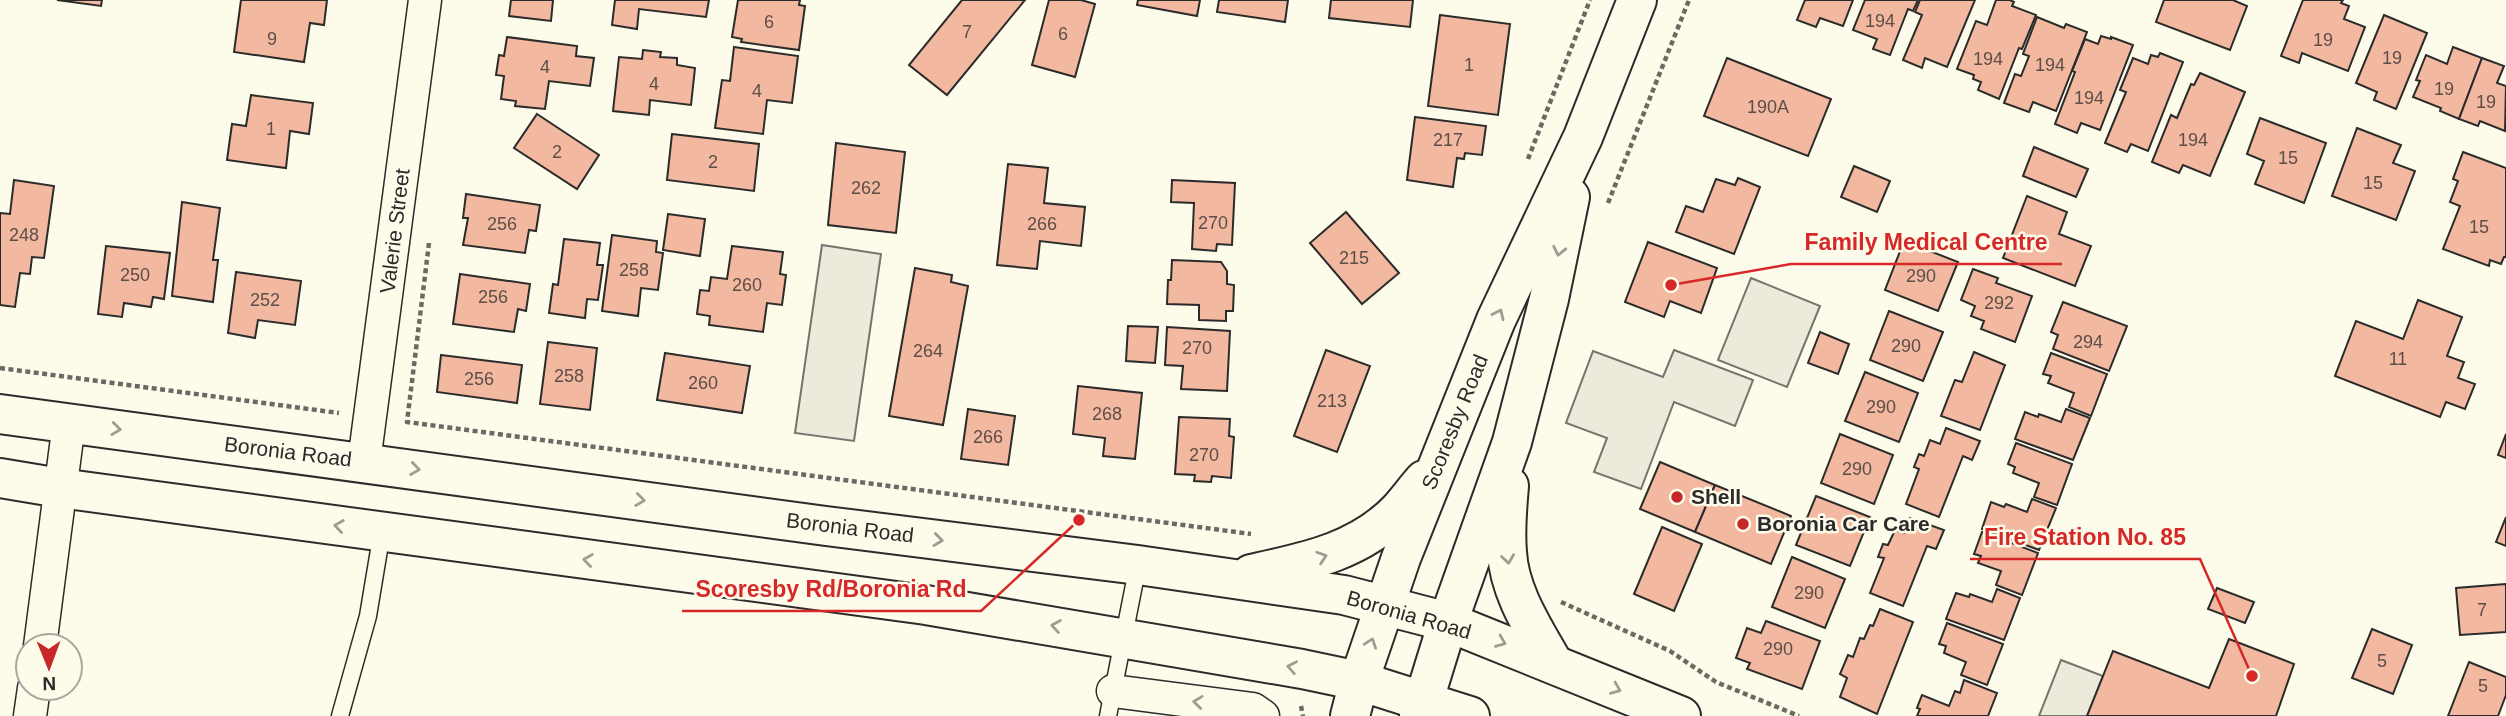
<svg xmlns="http://www.w3.org/2000/svg" width="2506" height="716" font-family="Arial,sans-serif">
  <style>
    .parking { fill: #eceadb; stroke: #74746e; stroke-width: 2 }
    .building { fill: #f2b8a0; stroke: #2b2b2b; stroke-width: 2 }
    .lines { fill: none; stroke-linecap: round; stroke-linejoin: round }
    .service-casing { stroke: #2b2b2b; stroke-width: 19 }
    .minor-casing { stroke: #2b2b2b; stroke-width: 35 }
    .primary-casing { stroke: #2b2b2b; stroke-width: 42 }
    .path { stroke: #6a6964; stroke-width: 4.5; stroke-dasharray: 5 3.5; stroke-linecap: butt }
    .service { stroke: #fdfbea; stroke-width: 16 }
    .minor { stroke: #fdfbea; stroke-width: 32 }
    .primary { stroke: #fdfbea; stroke-width: 38 }
    .oneway { stroke: #9e9d94 }
    .poi-dot { fill: #c62828; stroke: #fdfbea; stroke-width: 2.5 }
    .labels { text-anchor: middle; stroke-width: 5; stroke-linejoin: round; paint-order: stroke }
    .number-label { font-size: 18px; fill: #5d4e48 }
    .street-label { font-size: 21px; fill: #2b2b2b; stroke: #fdfbea }
    .poi-label { font-size: 21px; font-weight: bold; fill: #2b2b2b; stroke: #fdfbea; text-anchor: start }
    .leader { fill: none; stroke: #d62828; stroke-width: 2.5 }
    .callout-dot { fill: #d62828; stroke: #fdfbea; stroke-width: 2.5 }
    .callout-label { font-size: 23px; text-anchor: middle; font-weight: bold; fill: #d62828; stroke: #fdfbea; stroke-width: 5; stroke-linejoin: round; paint-order: stroke }
  </style>
  <rect width="100%" height="100%" fill="#fdfbea"/>
  <g class="parking">
    <polygon points="822,245 881,254 854,441 795,433"/>
    <polygon points="1751,278 1820,306 1787,387 1718,360"/>
    <polygon points="1674,350 1753,380 1735,426 1674,402 1641,489 1594,472 1607,438 1566,423 1593,351 1663,377"/>
    <polygon points="2061,660 2103,676 2087,716 2039,716"/>
  </g>
  <g class="building">
    <polygon points="57,0 102,0 101,6"/>
    <polygon points="241,0 327,0 324,25 310,23 304,62 234,52"/>
    <polygon points="511,0 553,0 551,21 509,16"/>
    <polygon points="615,0 709,0 706,17 639,9 637,29 612,25"/>
    <polygon points="738,0 800,0 799,5 805,6 799,50 741,42 742,39 732,37"/>
    <polygon points="962,0 1025,0 947,95 909,65"/>
    <polygon points="1049,0 1081,0 1095,4 1075,77 1032,65"/>
    <polygon points="1138,0 1200,0 1197,16 1137,5"/>
    <polygon points="1219,0 1288,0 1285,22 1217,12"/>
    <polygon points="1331,0 1413,0 1410,27 1329,18"/>
    <polygon points="1805,0 1853,0 1843,26 1820,18 1816,27 1797,20"/>
    <polygon points="1865,0 1918,0 1913,11 1908,9 1890,55 1873,49 1877,39 1853,30"/>
    <polygon points="1920,0 1975,0 1947,67 1925,58 1922,68 1903,60 1922,15 1915,12"/>
    <polygon points="1996,0 2010,0 2014,2 2012,6 2036,15 2022,49 2019,48 1999,99 1978,90 1981,82 1973,79 1974,75 1957,69 1976,21 1987,25"/>
    <polygon points="2164,0 2233,0 2247,6 2230,50 2156,22"/>
    <polygon points="2303,0 2343,0 2341,3 2349,6 2344,19 2365,27 2348,71 2302,53 2299,63 2281,56"/>
    <polygon points="1440,15 1510,24 1498,115 1428,106"/>
    <polygon points="2384,15 2427,33 2396,109 2374,100 2377,92 2356,83"/>
    <polygon points="2037,17 2064,28 2066,24 2087,32 2056,111 2033,102 2029,112 2004,103 2015,74 2021,76 2029,56 2023,54"/>
    <polygon points="2101,36 2111,39 2111,37 2133,45 2100,130 2081,123 2077,133 2055,124 2075,72 2072,71 2085,39 2098,44"/>
    <polygon points="507,37 577,46 576,56 594,58 590,86 549,81 545,109 515,106 516,101 501,99 504,76 496,75 499,55 504,56"/>
    <polygon points="734,47 798,56 792,103 767,100 763,134 715,128 722,80 730,81"/>
    <polygon points="2453,47 2482,58 2459,119 2440,111 2441,108 2413,97 2420,81 2416,80 2426,55 2447,64"/>
    <polygon points="643,50 661,52 660,57 677,58 677,65 695,68 691,105 650,100 649,115 613,111 619,57 642,59"/>
    <polygon points="2160,53 2183,62 2148,151 2131,144 2127,152 2105,143 2126,92 2120,90 2133,58 2148,64 2151,55 2158,57"/>
    <polygon points="1727,58 1831,99 1808,156 1704,116"/>
    <polygon points="2482,58 2504,66 2497,83 2506,86 2505,131 2480,121 2478,126 2459,119"/>
    <polygon points="2200,73 2245,92 2210,176 2183,165 2179,173 2152,162 2171,115 2177,118 2191,84 2194,85"/>
    <polygon points="251,95 313,103 309,134 290,131 286,168 227,160 232,124 246,126"/>
    <polygon points="537,114 599,155 577,189 514,148"/>
    <polygon points="1415,117 1486,126 1482,155 1465,153 1464,159 1457,158 1453,187 1407,180"/>
    <polygon points="2260,118 2326,143 2304,203 2255,184 2264,161 2247,154"/>
    <polygon points="2357,128 2401,145 2393,163 2415,171 2396,220 2332,196"/>
    <polygon points="672,134 759,144 754,191 667,180"/>
    <polygon points="836,143 905,152 896,233 828,225"/>
    <polygon points="2034,147 2088,169 2076,197 2023,176"/>
    <polygon points="2463,152 2506,168 2506,257 2504,257 2501,264 2490,260 2489,266 2443,249 2460,206 2450,202 2458,181 2453,179"/>
    <polygon points="1008,164 1048,168 1044,203 1085,207 1081,246 1040,241 1037,269 997,265"/>
    <polygon points="1854,166 1890,181 1877,212 1841,197"/>
    <polygon points="1738,178 1760,187 1734,254 1676,232 1686,206 1703,212 1716,179 1735,185"/>
    <polygon points="14,180 54,186 44,258 32,257 30,274 20,273 15,307 0,305 0,213 10,214"/>
    <polygon points="1172,180 1235,183 1232,245 1217,244 1216,251 1192,249 1194,203 1171,202"/>
    <polygon points="466,194 540,205 536,231 529,230 525,253 463,245 468,218 463,218"/>
    <polygon points="2027,196 2067,212 2059,234 2091,246 2075,286 2003,258"/>
    <polygon points="182,202 220,208 213,260 218,260 213,302 172,296"/>
    <polygon points="1346,212 1399,273 1362,304 1310,243"/>
    <polygon points="668,214 705,219 700,256 663,250"/>
    <polygon points="612,235 657,241 656,252 663,253 658,290 641,288 638,316 602,311"/>
    <polygon points="564,239 600,243 597,265 603,265 598,300 587,299 585,318 549,313 553,284 558,285"/>
    <polygon points="1904,241 1958,262 1938,311 1885,290"/>
    <polygon points="1648,242 1717,268 1701,313 1670,301 1664,317 1625,302"/>
    <polygon points="106,246 170,253 164,299 153,297 151,307 124,303 122,317 98,314"/>
    <polygon points="732,246 783,252 780,274 786,275 782,305 767,303 763,332 709,325 710,316 697,314 700,290 709,291 711,277 727,279"/>
    <polygon points="1172,260 1221,262 1227,271 1227,284 1234,285 1233,311 1226,311 1226,321 1199,320 1199,305 1167,304 1168,280 1171,280"/>
    <polygon points="915,268 952,275 951,282 968,286 943,425 889,416"/>
    <polygon points="1973,269 1998,278 1996,283 2032,296 2015,342 1981,329 1984,321 1971,316 1975,306 1961,300"/>
    <polygon points="236,272 301,281 295,325 258,320 255,338 228,333"/>
    <polygon points="460,274 530,284 526,311 518,309 514,332 453,324"/>
    <polygon points="2418,300 2462,317 2447,356 2464,362 2458,378 2475,384 2465,409 2446,402 2440,417 2335,376 2356,321 2403,339"/>
    <polygon points="2063,302 2127,326 2109,371 2053,349 2058,335 2051,332"/>
    <polygon points="1889,311 1943,332 1923,381 1870,360"/>
    <polygon points="1128,326 1158,327 1155,363 1126,361"/>
    <polygon points="1167,327 1230,331 1227,391 1181,389 1183,366 1165,365"/>
    <polygon points="1820,332 1849,344 1838,374 1808,363"/>
    <polygon points="548,342 597,348 590,410 540,404"/>
    <polygon points="1326,350 1370,366 1337,452 1294,436"/>
    <polygon points="1974,352 2005,365 1980,430 1941,416 1955,380 1962,382"/>
    <polygon points="665,353 750,366 742,413 657,400"/>
    <polygon points="2051,353 2107,374 2091,416 2069,407 2074,393 2048,383 2051,376 2043,374"/>
    <polygon points="441,355 522,365 517,403 437,392"/>
    <polygon points="1865,372 1918,393 1899,442 1845,421"/>
    <polygon points="1078,386 1142,393 1135,459 1103,456 1105,438 1073,434"/>
    <polygon points="968,409 1015,416 1008,465 961,459"/>
    <polygon points="2066,409 2090,418 2073,460 2015,439 2025,412 2038,417 2039,414 2061,422"/>
    <polygon points="1179,417 1230,419 1229,436 1234,437 1231,478 1212,476 1211,482 1194,481 1195,475 1175,474"/>
    <polygon points="1946,428 1980,441 1972,460 1963,456 1939,517 1906,504 1919,469 1914,467 1919,454 1924,456 1930,440 1940,444"/>
    <polygon points="1840,434 1893,455 1874,504 1821,483"/>
    <polygon points="2506,434 2506,458 2498,455"/>
    <polygon points="2016,443 2072,464 2057,505 2034,497 2039,483 2013,473 2015,467 2008,464"/>
    <polygon points="1660,462 1715,485 1695,532 1640,509"/>
    <polygon points="1715,485 1791,516 1771,564 1695,532"/>
    <polygon points="1816,496 1870,517 1850,566 1796,545"/>
    <polygon points="2032,499 2056,508 2039,550 1982,529 1991,502 2004,507 2006,504 2027,512"/>
    <polygon points="2506,517 2506,546 2496,542"/>
    <polygon points="1910,518 1944,530 1936,549 1927,546 1903,606 1870,593 1884,558 1878,557 1883,544 1888,545 1895,530 1904,533"/>
    <polygon points="1662,527 1702,544 1674,611 1634,594"/>
    <polygon points="1982,532 2038,553 2022,595 1996,585 2001,571 1978,563 1981,556 1974,554"/>
    <polygon points="1792,557 1845,579 1825,628 1772,607"/>
    <polygon points="2506,584 2506,632 2460,635 2456,588"/>
    <polygon points="2217,588 2254,602 2245,623 2208,609"/>
    <polygon points="1997,589 2020,598 2004,640 1946,619 1956,593 1969,597 1970,594 1992,602"/>
    <polygon points="1880,609 1913,622 1877,714 1840,697 1847,678 1840,674 1848,655 1853,657 1860,638 1864,639 1870,625 1873,626"/>
    <polygon points="1766,621 1820,641 1802,689 1747,669 1750,663 1736,658 1747,628 1761,633"/>
    <polygon points="1947,623 2003,644 1987,685 1961,675 1966,662 1944,653 1946,646 1939,644"/>
    <polygon points="2372,629 2412,645 2393,694 2352,678"/>
    <polygon points="2229,639 2294,664 2276,716 2087,716 2113,651 2209,688"/>
    <polygon points="2469,662 2506,677 2506,695 2498,716 2448,716"/>
    <polygon points="1964,680 1997,693 1988,716 1917,716 1920,709 1917,708 1922,695 1949,706 1955,691 1960,693"/>
  </g>
  <g class="lines">
    <g class="service-casing">
      <g id="service">
        <polyline points="340,716 368,616 382,532"/>
        <polyline points="1108,716 1138,565"/>
      </g>
    </g>
    <g class="minor-casing">
      <g id="minor">
        <polyline points="364,462 425,0"/>
        <polyline points="40,646 69,423"/>
        <polyline points="1113,691 1253,709 1263,716"/>
        <polyline points="30,716 34,688"/>
      </g>
    </g>
    <g class="primary-casing">
      <g id="primary">
        <polyline points="0,414 826,526 1138,565 1344,595 1448,622 1681,716"/>
        <polyline points="0,478 60,488 926,605 1302,669 1359,681 1470,716"/>
        <path d="M1509,486C1507,508 1505,530 1507,552C1509,592 1534,629 1553,663"/>
        <path d="M1251,574C1305,562 1359,552 1399,510C1408,500 1415,490 1424,480"/>
        <polyline points="1350,716 1359,681 1401,558 1496,320 1583,137 1637,0"/>
        <polyline points="1419,716 1448,622 1512,442 1549,299 1570,197"/>
      </g>
    </g>
    <g class="path">
      <polyline points="1528,159 1590,0"/>
      <polyline points="1608,203 1689,0"/>
      <polyline points="429,243 407,422 1251,534"/>
      <polyline points="0,368 339,413"/>
      <polyline points="1561,602 1670,651 1716,682 1799,716"/>
      <polyline points="1301,706 1303,716"/>
    </g>
    <use href="#service" class="service"/>
    <use href="#minor" class="minor"/>
    <use href="#primary" class="primary"/>
  </g>
  <defs><path id="oneway-chevron" d="M-2-3.5L2.5 0L-2 3.5" fill="none" stroke-width="1.6" stroke-linecap="round" stroke-linejoin="round" transform="scale(1.75)"/></defs>
  <g class="oneway">
    <use href="#oneway-chevron" transform="translate(1559 251) rotate(102)"/>
    <use href="#oneway-chevron" transform="translate(1499 314) rotate(-65)"/>
    <use href="#oneway-chevron" transform="translate(116 429) rotate(7)"/>
    <use href="#oneway-chevron" transform="translate(415 469) rotate(8)"/>
    <use href="#oneway-chevron" transform="translate(640 500) rotate(8)"/>
    <use href="#oneway-chevron" transform="translate(339 526) rotate(-172)"/>
    <use href="#oneway-chevron" transform="translate(938 540) rotate(7)"/>
    <use href="#oneway-chevron" transform="translate(1322 557) rotate(-18)"/>
    <use href="#oneway-chevron" transform="translate(1508 559) rotate(82)"/>
    <use href="#oneway-chevron" transform="translate(588 560) rotate(-172)"/>
    <use href="#oneway-chevron" transform="translate(1056 626) rotate(-171)"/>
    <use href="#oneway-chevron" transform="translate(1501 642) rotate(22)"/>
    <use href="#oneway-chevron" transform="translate(1371 643) rotate(-71)"/>
    <use href="#oneway-chevron" transform="translate(1292 667) rotate(-169)"/>
    <use href="#oneway-chevron" transform="translate(1616 689) rotate(22)"/>
    <use href="#oneway-chevron" transform="translate(1198 702) rotate(-173)"/>
  </g>
  <g class="poi-dot">
    <circle cx="1677" cy="497" r="7"/>
    <circle cx="1743" cy="524" r="7"/>
  </g>
  <g class="labels">
    <g class="number-label">
      <text x="1880" y="27">194</text>
      <text x="769" y="28">6</text>
      <text x="967" y="38">7</text>
      <text x="1063" y="40">6</text>
      <text x="272" y="45">9</text>
      <text x="2323" y="46">19</text>
      <text x="2392" y="64">19</text>
      <text x="1988" y="65">194</text>
      <text x="1469" y="71">1</text>
      <text x="2050" y="71">194</text>
      <text x="545" y="73">4</text>
      <text x="654" y="90">4</text>
      <text x="2444" y="95">19</text>
      <text x="757" y="97">4</text>
      <text x="2089" y="104">194</text>
      <text x="2486" y="108">19</text>
      <text x="1768" y="113">190A</text>
      <text x="271" y="135">1</text>
      <text x="1448" y="146">217</text>
      <text x="2193" y="146">194</text>
      <text x="557" y="158">2</text>
      <text x="2288" y="164">15</text>
      <text x="713" y="168">2</text>
      <text x="2373" y="189">15</text>
      <text x="866" y="194">262</text>
      <text x="1213" y="229">270</text>
      <text x="502" y="230">256</text>
      <text x="1042" y="230">266</text>
      <text x="2479" y="233">15</text>
      <text x="24" y="241">248</text>
      <text x="1354" y="264">215</text>
      <text x="634" y="276">258</text>
      <text x="135" y="281">250</text>
      <text x="1921" y="282">290</text>
      <text x="747" y="291">260</text>
      <text x="493" y="303">256</text>
      <text x="265" y="306">252</text>
      <text x="1999" y="309">292</text>
      <text x="2088" y="348">294</text>
      <text x="1906" y="352">290</text>
      <text x="1197" y="354">270</text>
      <text x="928" y="357">264</text>
      <text x="2398" y="365">11</text>
      <text x="569" y="382">258</text>
      <text x="479" y="385">256</text>
      <text x="703" y="389">260</text>
      <text x="1332" y="407">213</text>
      <text x="1881" y="413">290</text>
      <text x="1107" y="420">268</text>
      <text x="988" y="443">266</text>
      <text x="1204" y="461">270</text>
      <text x="1857" y="475">290</text>
      <text x="1809" y="599">290</text>
      <text x="2482" y="616">7</text>
      <text x="1778" y="655">290</text>
      <text x="2382" y="667">5</text>
      <text x="2483" y="692">5</text>
    </g>
    <g class="street-label">
      <text transform="translate(395 231) rotate(-83)" y="7">Valerie Street</text>
      <text transform="translate(1455 422) rotate(-68)" y="7">Scoresby Road</text>
      <text transform="translate(288 452) rotate(7)" y="7">Boronia Road</text>
      <text transform="translate(850 528) rotate(7)" y="7">Boronia Road</text>
      <text transform="translate(1409 615) rotate(16)" y="7">Boronia Road</text>
    </g>
    <g class="poi-label">
      <text x="1691" y="504">Shell</text>
      <text x="1757" y="531">Boronia Car Care</text>
    </g>
  </g>
  <path class="leader" d="M1671 285L1791 264H2062M2252 676L2200 559H1970M1079 520L981 611H682"/>
  <g class="callout-dot">
    <circle cx="1671" cy="285" r="7"/>
    <circle cx="2252" cy="676" r="7"/>
    <circle cx="1079" cy="520" r="7"/>
  </g>
  <g class="callout-label">
    <text x="1926" y="250">Family Medical Centre</text>
    <text x="2085" y="545">Fire Station No. 85</text>
    <text x="831" y="597">Scoresby Rd/Boronia Rd</text>
  </g>
  <g transform="translate(49 667) rotate(179)"><circle r="33" fill="#fdfbea" stroke="#a9a89e" stroke-width="2"/>
  <path d="M0-5L12 26L0 18L-12 26Z" fill="#c62828"/>
  <text y="-10" font-size="19" font-weight="bold" text-anchor="middle" fill="#2b2b2b">N</text>
  </g>
</svg>
